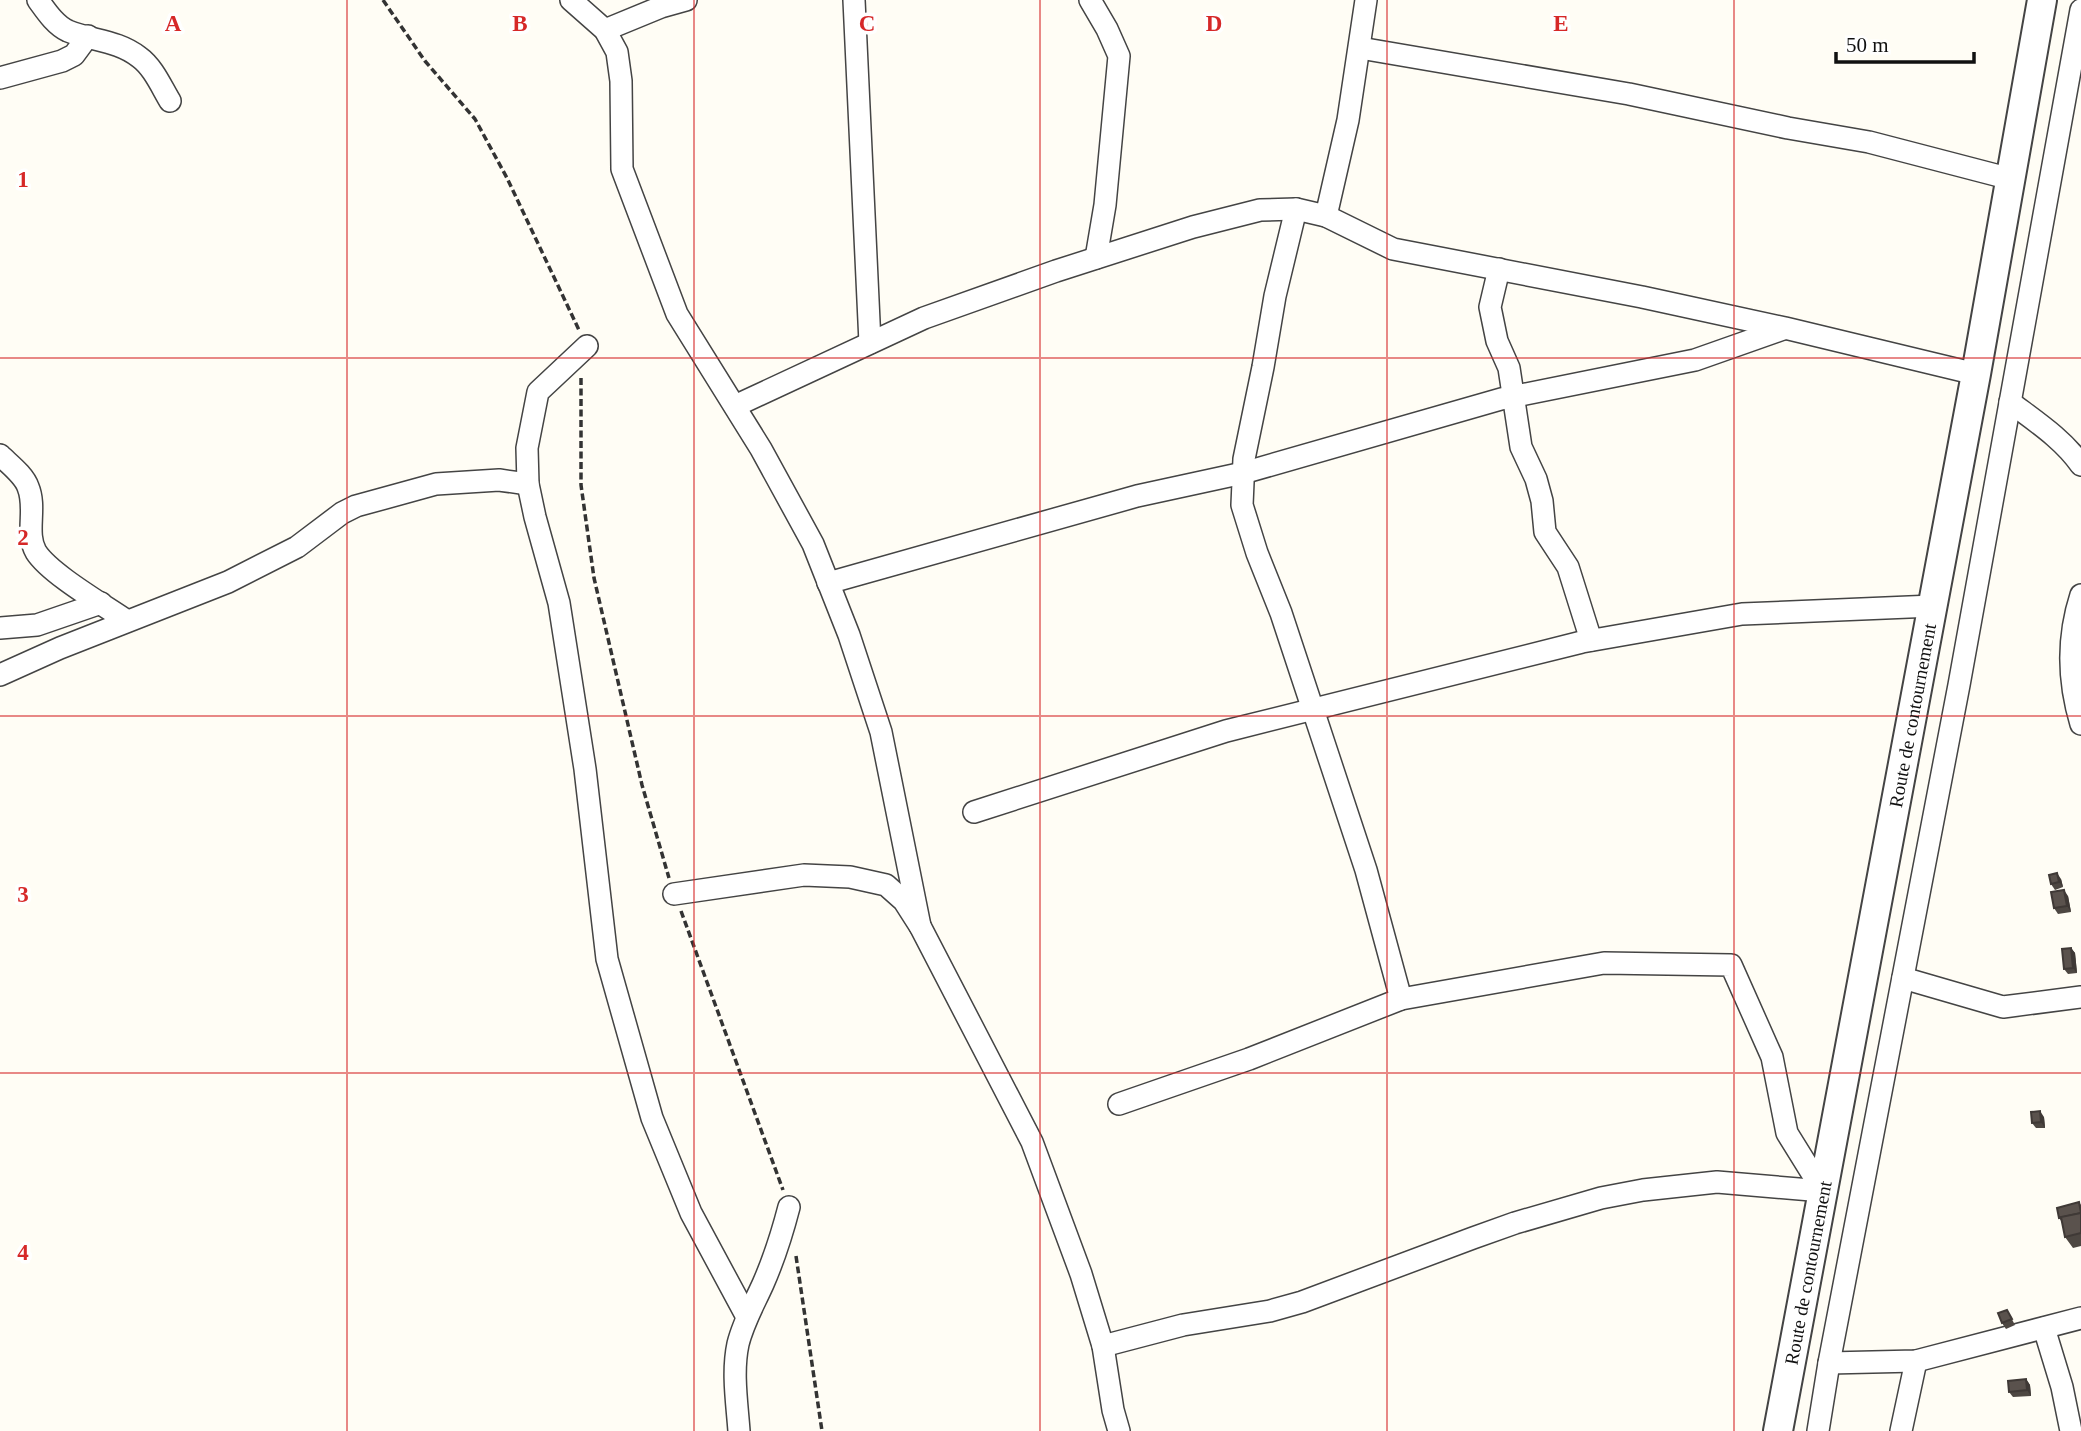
<svg xmlns="http://www.w3.org/2000/svg" width="2081" height="1431" font-family="'Times New Roman',serif">
  <style>
    .lines { fill: none; stroke-linecap: round; stroke-linejoin: round }
    .minor-casing { stroke: #444; stroke-width: 24 }
    .tertiary-casing { stroke: #444; stroke-width: 32 }
    .path { stroke: #333; stroke-width: 3.5; stroke-dasharray: 7 3.5; stroke-linecap: butt }
    .minor { stroke: #fff; stroke-width: 21 }
    .tertiary { stroke: #fff; stroke-width: 28 }
    .wall { fill: #4d4742 }
    .shaded-wall { fill: #3f3936 }
    .building { fill: #5a524d; stroke: #3f3936; stroke-width: 2 }
    .grid { fill: none; stroke: #d62828; stroke-width: 2; stroke-opacity: 0.55 }
    .labels { text-anchor: middle; stroke-width: 7; stroke-linejoin: round; paint-order: stroke }
    .street-label { font-size: 19px; fill: #111; stroke: #fff }
    .grid-label { font-size: 23px; text-anchor: middle; font-weight: bold; fill: #d62828; stroke: #fff; stroke-width: 7; stroke-linejoin: round; paint-order: stroke }
  </style>
  <rect width="100%" height="100%" fill="#fffdf5"/>
  <g class="lines">
    <g class="minor-casing">
      <g id="minor">
        <path d="M38,0C46,11 55,25 68,31C92,41 117,40 139,57C153,67 161,86 170,101"/>
        <polyline points="571,0 605,30 617,52 621,81 622,169 677,314 761,449 813,544 849,635 881,732 920,926"/>
        <polyline points="854,0 870,343"/>
        <polyline points="1090,0 1107,29 1119,56 1105,205 1096,258"/>
        <polyline points="605,30 661,7 686,0"/>
        <polyline points="1360,48 1629,94 1788,128 1869,142 2011,179"/>
        <polyline points="0,78 62,61 74,55 88,36"/>
        <polyline points="1296,209 1275,296 1263,367 1244,459 1242,505 1257,553 1281,613 1366,870 1401,999"/>
        <polyline points="1326,216 1348,120 1366,0"/>
        <polyline points="1499,269 1490,307 1497,341 1509,368 1521,447 1536,479 1542,501 1545,532 1568,567 1591,640"/>
        <polyline points="587,346 538,392 527,448 528,484 535,517 559,603 585,769 607,959 652,1118 691,1213 747,1317"/>
        <path d="M2010,402C2035,421 2063,439 2081,465"/>
        <polyline points="735,406 924,318 1056,271 1193,227 1260,210 1296,209 1326,216 1393,249 1642,297 1785,328 1976,374"/>
        <path d="M0,455C9,464 24,475 28,487C37,508 25,533 36,552C50,574 104,605 127,621"/>
        <polyline points="828,583 1137,496 1243,473 1501,399 1695,360 1783,329"/>
        <path d="M2081,595C2067,638 2068,681 2081,724"/>
        <polyline points="0,628 37,625 101,603"/>
        <polyline points="0,675 60,648 228,582 297,547 342,513 356,506 436,484 499,480 528,484"/>
        <polyline points="974,812 1226,731 1582,642 1742,614 1933,606"/>
        <polyline points="674,894 804,875 850,877 886,885 904,901 920,926 1032,1142 1081,1274 1103,1346 1113,1410 1119,1431"/>
        <polyline points="1903,978 2003,1007 2081,997"/>
        <polyline points="1119,1104 1249,1059 1401,999 1604,963 1731,965 1772,1057 1787,1133 1823,1191"/>
        <polyline points="2044,1328 2062,1387 2071,1431"/>
        <polyline points="1103,1346 1183,1325 1270,1311 1302,1302 1473,1238 1515,1223 1601,1198 1643,1190 1717,1182 1823,1191"/>
        <polyline points="1829,1363 1916,1361 2081,1318"/>
        <path d="M739,1431C737,1403 732,1372 738,1344C743,1323 754,1304 763,1284C774,1259 782,1234 789,1207"/>
        <polyline points="1818,1431 1829,1363 1959,685 2081,10"/>
        <polyline points="1901,1431 1916,1361"/>
      </g>
    </g>
    <g class="tertiary-casing">
      <g id="tertiary">
        <path id="s1" d="M1778,1431L1976,374L2042,0"/>
      </g>
    </g>
    <g class="path">
      <polyline points="383,0 425,61 475,119 507,178 579,330"/>
      <polyline points="581,378 581,485 594,578 642,785 669,878"/>
      <polyline points="681,911 783,1190"/>
      <polyline points="796,1256 822,1431"/>
    </g>
    <use href="#minor" class="minor"/>
    <use href="#tertiary" class="tertiary"/>
  </g>
  <g class="wall">
    <polygon points="2061,879 2063,887 2055,890 2051,884"/>
    <polygon points="2068,896 2071,912 2058,914 2054,908"/>
    <polygon points="2071,948 2075,953 2077,973 2068,974 2064,969"/>
    <polygon points="2044,1117 2045,1128 2036,1128 2032,1123"/>
    <polygon points="2079,1202 2081,1205 2081,1246 2073,1248 2065,1237 2062,1222 2059,1218"/>
    <polygon points="2007,1310 2015,1325 2006,1329 2002,1323"/>
    <polygon points="2026,1379 2030,1385 2031,1396 2013,1397 2009,1392"/>
  </g>
  <g class="shaded-wall">
    <polygon points="2057,873 2061,879 2063,887 2059,882"/>
    <polygon points="2064,890 2068,896 2071,912 2067,906"/>
    <polygon points="2071,948 2075,953 2077,973 2073,968"/>
    <polygon points="2040,1111 2044,1117 2045,1128 2041,1122"/>
    <polygon points="2026,1379 2030,1385 2031,1396 2027,1390"/>
  </g>
  <g class="building">
    <polygon points="2057,873 2059,882 2051,884 2049,875"/>
    <polygon points="2064,890 2067,906 2054,908 2051,892"/>
    <polygon points="2071,948 2073,968 2064,969 2062,949"/>
    <polygon points="2040,1111 2041,1122 2032,1123 2031,1112"/>
    <polygon points="2079,1202 2081,1213 2059,1218 2057,1208"/>
    <polygon points="2081,1213 2081,1233 2065,1237 2061,1217"/>
    <polygon points="2007,1310 2012,1319 2002,1323 1998,1313"/>
    <polygon points="2026,1379 2027,1390 2009,1392 2008,1381"/>
  </g>
  <path class="grid" d="M347,0V1431M694,0V1431M1040,0V1431M1387,0V1431M1734,0V1431M0,358H2081M0,716H2081M0,1073H2081"/>
  <g class="labels">
    <g class="street-label">
      <text dy="7" stroke="none"><textPath href="#s1" startOffset="728">Route de contournement</textPath></text>
      <text dy="7" stroke="none"><textPath href="#s1" startOffset="161">Route de contournement</textPath></text>
    </g>
  </g>
  <g class="grid-label">
    <text x="173" y="31">A</text>
    <text x="520" y="31">B</text>
    <text x="867" y="31">C</text>
    <text x="1214" y="31">D</text>
    <text x="1561" y="31">E</text>
    <text x="23" y="187">1</text>
    <text x="23" y="545">2</text>
    <text x="23" y="902">3</text>
    <text x="23" y="1260">4</text>
  </g>
  <path d="M1836 52v10h138v-10" fill="none" stroke="#111111" stroke-width="3.5"/>
  <text x="1846" y="52" font-size="21" fill="#111111" stroke="#ffffff" stroke-width="5" paint-order="stroke">50 m</text>
</svg>
